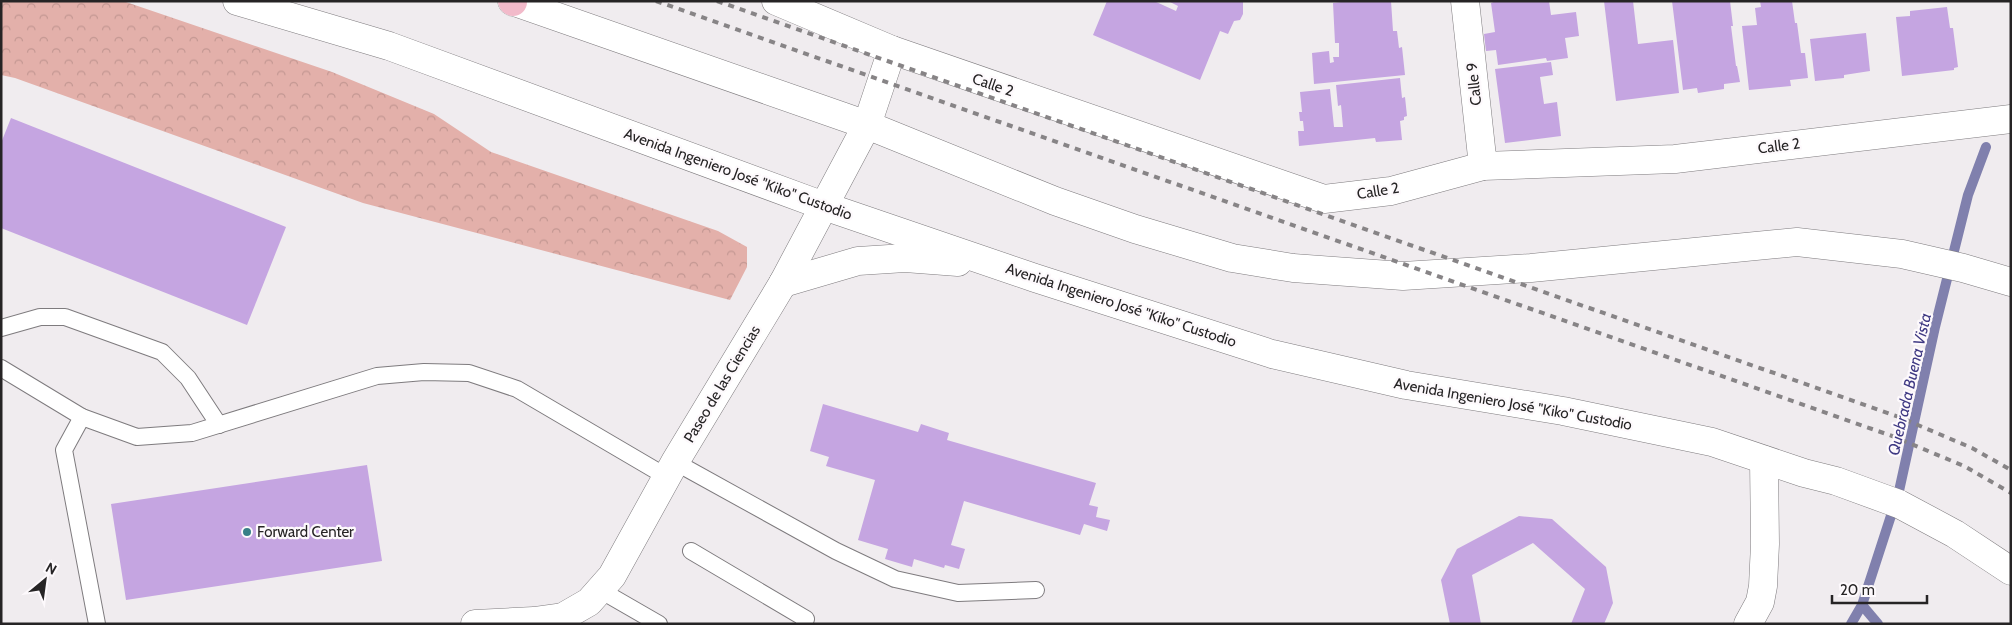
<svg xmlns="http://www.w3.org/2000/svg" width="2012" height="625" font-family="Cabin,sans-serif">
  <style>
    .forest { fill: url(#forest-crowns) }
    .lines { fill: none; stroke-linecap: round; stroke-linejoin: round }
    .stream { stroke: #8080ad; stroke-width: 10 }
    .building { fill: #c5a5e1 }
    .service-casing { stroke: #7e7b7e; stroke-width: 18 }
    .minor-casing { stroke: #7e7b7e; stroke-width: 29 }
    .secondary-casing { stroke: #7e7b7e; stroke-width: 29 }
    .motorway-casing { stroke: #cbcacb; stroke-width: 29 }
    .service { stroke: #fff; stroke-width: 16 }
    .minor { stroke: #fff; stroke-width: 28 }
    .secondary { stroke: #fff; stroke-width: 28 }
    .motorway { stroke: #f2baca; stroke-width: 28 }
    .rail { stroke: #878486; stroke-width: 4; stroke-dasharray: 6 6; stroke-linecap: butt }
    .poi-dot { fill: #377f87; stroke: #fdf9fc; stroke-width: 2 }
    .labels { text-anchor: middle; stroke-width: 4.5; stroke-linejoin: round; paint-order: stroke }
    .street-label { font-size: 15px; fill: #262425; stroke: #fdf9fc }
    .poi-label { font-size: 15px; fill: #262425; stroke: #fdf9fc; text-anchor: start }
    .water-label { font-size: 16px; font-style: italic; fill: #3f3983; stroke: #fdf9fc }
  </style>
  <defs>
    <pattern id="forest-crowns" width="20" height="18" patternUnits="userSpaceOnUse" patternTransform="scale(1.25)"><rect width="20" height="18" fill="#e3b0aa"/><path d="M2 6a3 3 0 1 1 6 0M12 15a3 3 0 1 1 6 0" fill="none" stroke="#c39792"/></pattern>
  </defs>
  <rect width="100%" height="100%" fill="#f0ecef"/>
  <polygon class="forest" points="1,1 123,1 332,72 434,114 491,152 718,231 747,247 747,267 730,300 363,203 15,78 1,75"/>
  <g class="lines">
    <g class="stream">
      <polyline points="1862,605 1878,624"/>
      <polyline points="1851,624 1862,605 1899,491 1935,327 1968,195 1986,147"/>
    </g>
  </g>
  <g class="building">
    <polygon points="1107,1 1154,1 1176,11 1178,6 1168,1 1243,1 1243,14 1240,20 1234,21 1228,34 1220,31 1200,80 1093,35"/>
    <polygon points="1349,1 1391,1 1393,31 1397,31 1399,48 1402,47 1405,75 1314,84 1312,53 1329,51 1330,63 1334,62 1333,57 1339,57 1339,43 1335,43 1333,3"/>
    <polygon points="1496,1 1549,1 1551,15 1576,12 1579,36 1565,38 1568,58 1547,61 1546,58 1498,65 1496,50 1486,51 1484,34 1495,32 1491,3"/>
    <polygon points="1604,1 1633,1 1638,44 1673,40 1679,93 1616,101"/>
    <polygon points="1672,1 1730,1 1733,26 1731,26 1736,66 1737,66 1740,82 1724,84 1724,89 1698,93 1697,88 1683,90"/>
    <polygon points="1760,1 1792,1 1795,23 1797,23 1801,53 1805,53 1808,78 1790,80 1791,86 1749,90 1742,26 1757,25 1755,8 1761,7"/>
    <polygon points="1947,7 1950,28 1953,28 1958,67 1954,68 1954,70 1902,76 1896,17 1910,16 1910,11"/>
    <polygon points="1866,33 1870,71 1844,75 1844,78 1815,81 1810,39"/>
    <polygon points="1551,62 1553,75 1540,77 1544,104 1557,102 1561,136 1505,143 1495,69"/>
    <polygon points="1400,78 1402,98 1405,97 1407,116 1404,117 1404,120 1400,121 1402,140 1376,142 1375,138 1299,146 1298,131 1304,131 1303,121 1300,121 1299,112 1302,112 1300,92 1330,89 1334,127 1343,127 1341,105 1338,106 1336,85"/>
    <polygon points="11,118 286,227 247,325 1,228 1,143"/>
    <polygon points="823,404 918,432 921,424 949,433 947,440 1096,483 1089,505 1098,507 1096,517 1110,520 1107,531 1084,524 1080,535 964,501 951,545 965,549 959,569 945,565 944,568 914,559 912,567 885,559 888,549 858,540 875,480 826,466 829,457 810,451"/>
    <polygon points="367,465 382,561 126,600 111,504"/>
    <polygon points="1519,516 1552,519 1606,567 1613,603 1604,624 1571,624 1585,589 1533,543 1472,575 1481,624 1450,624 1441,580 1457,549"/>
  </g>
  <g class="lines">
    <g class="service-casing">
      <g id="service">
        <polyline points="1,328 40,317 65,317 162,352 188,378 219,425"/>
        <polyline points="1,368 82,417 137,437 192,433 377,376 424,372 469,373 517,389 667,477"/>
        <polyline points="82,417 64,450 97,624"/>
        <polyline points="675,462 836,551 895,579 958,593 1036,590"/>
        <polyline points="691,551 806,619 804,624"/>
        <polyline points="600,590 659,624"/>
      </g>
    </g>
    <g class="minor-casing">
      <g id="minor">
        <polyline points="776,1 892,50 1324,199 1391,191 1483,166 1675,159 2011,119"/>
        <polyline points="1465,1 1483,166"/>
        <polyline points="475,624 534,621 563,617 589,602 612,576 675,462 783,283 867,125 892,50"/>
        <polyline points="1748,624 1760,602 1763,586 1765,544 1764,460"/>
      </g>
    </g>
    <g class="secondary-casing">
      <g id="secondary">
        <polyline points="237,1 389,46 824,206 1035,278 1272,354 1406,385 1563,411 1712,442 1804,473 1836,481 1899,504 1955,534 2011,571"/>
        <polyline points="512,1 867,125 1055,201 1135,229 1232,258 1293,268 1403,276 1531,268 1797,242 1902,254 1963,268 2011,282"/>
        <polyline points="783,283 858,261 905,258 958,262"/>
      </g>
    </g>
    <g class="motorway-casing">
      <polyline id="motorway" points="512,1 513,2"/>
    </g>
    <use href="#service" class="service"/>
    <use href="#minor" class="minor"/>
    <use href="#secondary" class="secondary"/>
    <use href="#motorway" class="motorway"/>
    <g class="rail">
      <polyline points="656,1 1892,436 1964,466 2011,493"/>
      <polyline points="717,1 1899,417 1972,448 2011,470"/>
    </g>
  </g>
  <circle class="poi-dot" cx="247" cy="532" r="5"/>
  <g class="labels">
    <g class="street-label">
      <text transform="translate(1474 84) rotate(-96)" y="5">Calle 9</text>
      <text transform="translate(993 85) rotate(19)" y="5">Calle 2</text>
      <text transform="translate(1779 146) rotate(-7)" y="5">Calle 2</text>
      <text transform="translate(738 174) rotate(20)" y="5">Avenida Ingeniero José "Kiko" Custodio</text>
      <text transform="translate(1378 191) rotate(-9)" y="5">Calle 2</text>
      <text transform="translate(1121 305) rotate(18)" y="5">Avenida Ingeniero José "Kiko" Custodio</text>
      <text transform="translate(722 384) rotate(-59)" y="5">Paseo de las Ciencias</text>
      <text transform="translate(1513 404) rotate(10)" y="5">Avenida Ingeniero José "Kiko" Custodio</text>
    </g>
    <g class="poi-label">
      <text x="257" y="537">Forward Center</text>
    </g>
    <g class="water-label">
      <text transform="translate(1909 384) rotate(-77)" y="6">Quebrada Buena Vista</text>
    </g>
  </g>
  <rect width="2012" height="625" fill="none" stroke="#262425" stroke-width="5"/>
  <g transform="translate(45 580) rotate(29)" stroke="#fdf9fc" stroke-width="4" paint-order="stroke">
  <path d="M0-4L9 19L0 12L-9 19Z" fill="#262425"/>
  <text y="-8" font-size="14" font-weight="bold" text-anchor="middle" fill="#262425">N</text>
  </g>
  <path d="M1832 595v8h95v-8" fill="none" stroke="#262425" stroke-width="2.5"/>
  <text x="1840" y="595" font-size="15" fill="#262425" stroke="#fdf9fc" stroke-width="4" paint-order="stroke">20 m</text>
</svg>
